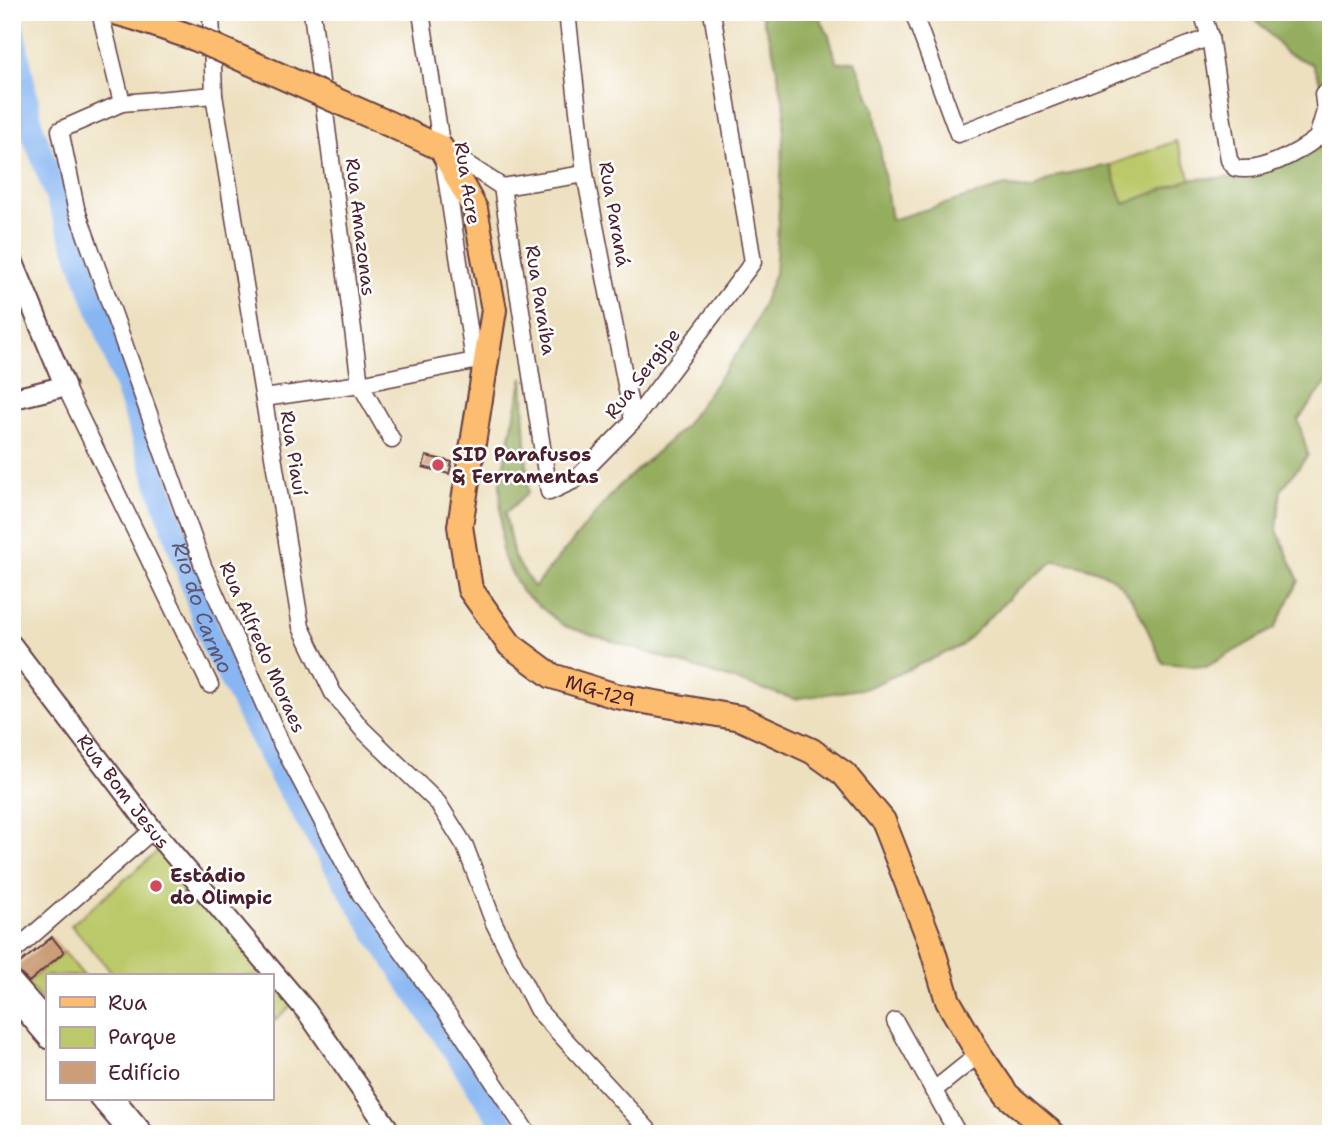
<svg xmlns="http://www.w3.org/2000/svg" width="1343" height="1146" font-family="'Shantell Sans',sans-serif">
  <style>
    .green { fill: #bcc96b; stroke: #83744b; stroke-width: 2 }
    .forest { fill: #95ad5f; stroke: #706645; stroke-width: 2 }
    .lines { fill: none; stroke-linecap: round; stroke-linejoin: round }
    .river { stroke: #87b6f2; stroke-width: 24 }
    .building { fill: #cb9e78 }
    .pedestrian-casing { stroke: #623c41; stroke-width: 16 }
    .minor-casing { stroke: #623c41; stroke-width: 19 }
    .tertiary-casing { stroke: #623c41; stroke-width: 23 }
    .primary-casing { stroke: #623c41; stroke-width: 28 }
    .pedestrian { stroke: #fff; stroke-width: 12 }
    .minor { stroke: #fff; stroke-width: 16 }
    .tertiary { stroke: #fff; stroke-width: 19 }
    .primary { stroke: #fcbd6f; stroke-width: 24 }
    .primary-bridge-casing { stroke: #623c41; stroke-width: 28; stroke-linecap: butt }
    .primary-bridge { stroke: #fcbd6f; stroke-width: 24 }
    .poi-dot { fill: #d1495b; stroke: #fff; stroke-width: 2.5 }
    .labels { text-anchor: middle; stroke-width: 5; stroke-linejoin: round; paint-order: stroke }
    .street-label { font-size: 19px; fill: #4a1f2b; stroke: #fff }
    .poi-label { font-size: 19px; font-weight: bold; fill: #4a1f2b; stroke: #fff; text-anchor: start }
    .water-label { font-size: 21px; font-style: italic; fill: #5f5471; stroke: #fff }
  </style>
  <rect width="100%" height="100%" fill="#fff"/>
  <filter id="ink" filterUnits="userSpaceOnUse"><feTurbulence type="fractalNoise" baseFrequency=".0143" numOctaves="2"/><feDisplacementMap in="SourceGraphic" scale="14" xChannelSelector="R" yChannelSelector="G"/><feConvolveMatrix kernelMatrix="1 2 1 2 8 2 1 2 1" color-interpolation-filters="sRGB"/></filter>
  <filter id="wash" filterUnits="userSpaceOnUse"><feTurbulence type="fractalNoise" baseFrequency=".00686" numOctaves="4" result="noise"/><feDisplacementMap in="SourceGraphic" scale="28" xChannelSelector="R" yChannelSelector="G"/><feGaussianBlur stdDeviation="1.57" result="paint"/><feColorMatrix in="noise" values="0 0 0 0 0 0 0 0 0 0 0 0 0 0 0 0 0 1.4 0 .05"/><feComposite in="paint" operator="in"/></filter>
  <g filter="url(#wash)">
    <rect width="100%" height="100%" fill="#ede0bf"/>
    <g class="green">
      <polygon points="1176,141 1191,179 1124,204 1110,165"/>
      <polygon points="162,848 271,976 115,976 71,925"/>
      <polygon points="64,952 84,976 47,976 47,1007 27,983"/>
      <polygon points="271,977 294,1004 271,1023"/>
    </g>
    <path class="forest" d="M760,12H817L829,36L837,63L855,61L874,108L891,220L1005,186L1031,190L1059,175L1110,165L1124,204L1191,179L1244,177L1323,140L1329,101L1312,64L1286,53L1249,12H1331V377L1298,420L1308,455L1281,490L1277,530L1299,581L1275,628L1206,667L1163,663C1131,599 1133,570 1054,561L1013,594L961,646L867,688L794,699L564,626L522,592L502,555L500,482L523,377L528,493L505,513L514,557L534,587L618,487L683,428L751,334L775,273L785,109L772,46Z"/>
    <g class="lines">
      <path class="river" id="s1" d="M12,27L32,129L111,342L212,643L280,774L376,933L510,1134"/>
    </g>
    <g id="blocks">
      <g class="building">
        <polygon points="426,456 452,462 449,474 423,467"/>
        <polygon points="52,937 64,952 29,982 14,968"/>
      </g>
    </g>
  </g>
  <g filter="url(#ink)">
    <use href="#blocks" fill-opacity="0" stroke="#623c41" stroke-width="2"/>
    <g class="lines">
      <g class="pedestrian-casing">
        <g id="pedestrian">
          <polyline points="12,1001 47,1042"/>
          <polyline points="96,1099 126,1134"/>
        </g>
      </g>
      <g class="minor-casing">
        <g id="minor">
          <polyline points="100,12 122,103"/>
          <polyline points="211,12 214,95 301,627 333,693 362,729 438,803 465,846 494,923 537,1009 652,1134"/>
          <polyline points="312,12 360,384 392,440"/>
          <polyline points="567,12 585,174 633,421"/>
          <polyline points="913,12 958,134 1210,37"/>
          <path d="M1202,12L1210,37L1229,160L1235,168C1259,174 1298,153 1317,138L1325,111L1323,94"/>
          <polyline points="214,95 122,103 60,130 76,208 203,566 281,743 361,895 460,1031 528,1134"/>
          <polyline points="444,149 502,187 549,492 575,480 633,421 753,262 712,12"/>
          <polyline points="502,187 585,174"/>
          <polyline points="65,386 210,685"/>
          <polyline points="264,398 360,384 474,361 421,12"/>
          <polyline points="12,953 153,830"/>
          <polyline points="895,1021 958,1134"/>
          <polyline points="933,1091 979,1054"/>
        </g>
      </g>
      <g class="tertiary-casing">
        <g id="tertiary">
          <polyline points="12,259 65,386 12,399"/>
          <path id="s2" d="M12,645L153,830L307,1012L392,1134"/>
          <polyline points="12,981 47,1021"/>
          <polyline points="115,1099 144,1134"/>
        </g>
      </g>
      <g class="primary-casing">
        <g id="primary">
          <polyline points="115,12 136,18"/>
          <path id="s3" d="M387,123L441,148L475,209L494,310L460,526L470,589L510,645L552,676L616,696L740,718L812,751L844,774L883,821L930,941L948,1001L979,1054L1007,1095L1053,1134"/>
        </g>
      </g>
      <use href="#pedestrian" class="pedestrian"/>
      <use href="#minor" class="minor"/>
      <use href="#tertiary" class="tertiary"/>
      <use href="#primary" class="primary"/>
      <g class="primary-bridge-casing">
        <polyline id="primary-bridge" points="136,18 197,39 387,123"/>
      </g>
      <use href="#primary-bridge" class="primary-bridge"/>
    </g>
  </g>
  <g class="poi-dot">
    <circle cx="438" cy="465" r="7"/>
    <circle cx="156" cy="886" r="7"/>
  </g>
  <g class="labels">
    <g class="street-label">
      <text transform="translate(468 183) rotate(81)" y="7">Rua Acre</text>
      <text transform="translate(615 214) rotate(80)" y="7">Rua Paraná</text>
      <text transform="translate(361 227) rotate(83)" y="7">Rua Amazonas</text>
      <text transform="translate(541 300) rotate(81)" y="7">Rua Paraíba</text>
      <text transform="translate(642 373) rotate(-52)" y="7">Rua Sergipe</text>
      <text transform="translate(294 453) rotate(81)" y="7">Rua Piauí</text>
      <text transform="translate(263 647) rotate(66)" y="7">Rua Alfredo Moraes</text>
      <text dy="7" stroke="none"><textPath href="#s3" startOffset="686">MG-129</textPath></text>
      <text dy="7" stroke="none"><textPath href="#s2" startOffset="184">Rua Bom Jesus</textPath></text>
    </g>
    <g class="poi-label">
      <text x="452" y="461">SID Parafusos<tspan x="452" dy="22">&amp; Ferramentas</tspan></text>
      <text x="170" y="882">Estádio<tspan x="170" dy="22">do Olimpic</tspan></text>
    </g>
    <g class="water-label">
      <text dy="7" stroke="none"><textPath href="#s1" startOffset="612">Rio do Carmo</textPath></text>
    </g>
  </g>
  <rect width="1343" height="1146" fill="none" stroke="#fff" stroke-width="42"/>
  <rect x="46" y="974" width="228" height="126" fill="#ffffff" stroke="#b7a5aa" stroke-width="2"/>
  <rect x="60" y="997" width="35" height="10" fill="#fcbd6f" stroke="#b7a5aa" stroke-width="2"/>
  <text x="108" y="1010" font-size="21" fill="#4a1f2b">Rua</text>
  <rect x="60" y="1027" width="35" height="21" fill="#bcc96b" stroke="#b7a5aa" stroke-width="2"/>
  <text x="108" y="1044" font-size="21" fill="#4a1f2b">Parque</text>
  <rect x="60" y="1062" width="35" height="21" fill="#cb9e78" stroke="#b7a5aa" stroke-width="2"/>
  <text x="108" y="1080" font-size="21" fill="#4a1f2b">Edifício</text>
</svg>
